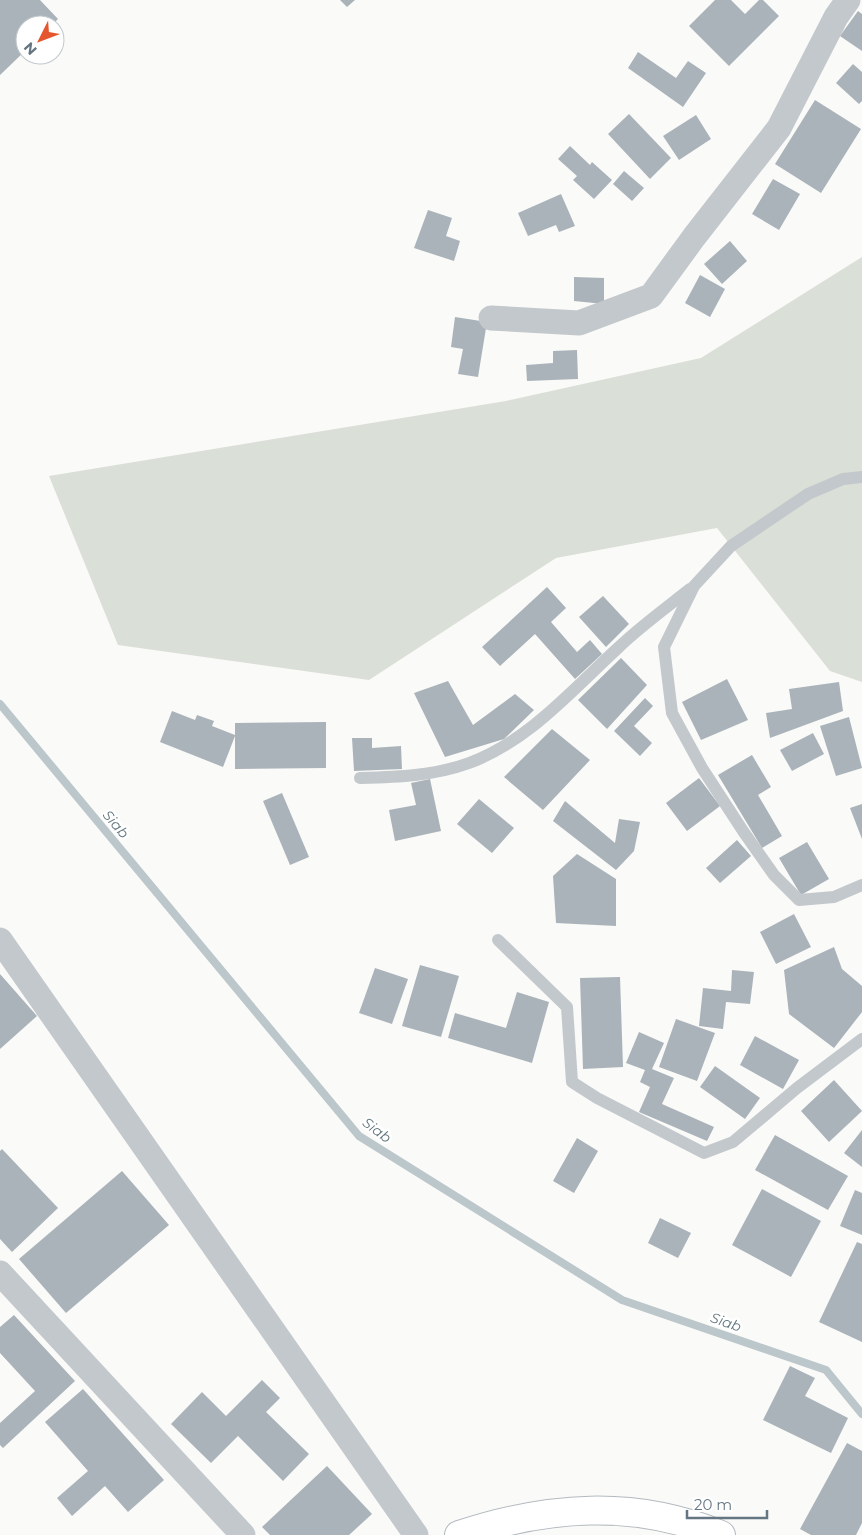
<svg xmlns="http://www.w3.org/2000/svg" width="862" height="1535" font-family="Montserrat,sans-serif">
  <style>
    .green { fill: #dadfd7 }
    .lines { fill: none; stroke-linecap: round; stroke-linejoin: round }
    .stream { stroke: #bbc7cb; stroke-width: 8 }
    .building { fill: #aab3b9 }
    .secondary-casing { stroke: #b3babf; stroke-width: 30 }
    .service { stroke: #c3c8cc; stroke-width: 12 }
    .minor { stroke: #c3c8cc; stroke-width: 25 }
    .secondary { stroke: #fff; stroke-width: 28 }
    .labels { text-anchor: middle; stroke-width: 5; stroke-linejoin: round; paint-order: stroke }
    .water-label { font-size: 14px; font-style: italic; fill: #60757c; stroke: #fff }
  </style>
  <rect width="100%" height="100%" fill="#fafaf8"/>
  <polygon class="green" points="862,257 862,682 830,671 717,528 556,558 369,680 118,645 49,476 506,401 701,358"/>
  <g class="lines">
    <polyline class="stream" points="0,704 359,1136 622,1300 826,1370 862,1414"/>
  </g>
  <g class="building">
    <polygon points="0,0 40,0 58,19 52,25 25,25 25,51 0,75"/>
    <polygon points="340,0 355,0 347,7"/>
    <polygon points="715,0 731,0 745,14 759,0 763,0 779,16 729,66 689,26"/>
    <polygon points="858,11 862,14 862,51 840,36"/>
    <polygon points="638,52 676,78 688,61 706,73 683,107 628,68"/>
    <polygon points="853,64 862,72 862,101 859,104 836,83"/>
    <polygon points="815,100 861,129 821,193 775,164"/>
    <polygon points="629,114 671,158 650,179 608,134"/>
    <polygon points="696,115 711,139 679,160 663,136"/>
    <polygon points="570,146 590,165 592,162 612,180 594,199 573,180 577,176 558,159"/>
    <polygon points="624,171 644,188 632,201 613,184"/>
    <polygon points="773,179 800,194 779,230 752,214"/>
    <polygon points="561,194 575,226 559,232 556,225 528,236 518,213"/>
    <polygon points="428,210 452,218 446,236 460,241 454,261 414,248"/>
    <polygon points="730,241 747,261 722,284 704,264"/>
    <polygon points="700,275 725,289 710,317 685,303"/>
    <polygon points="574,277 604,278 604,304 574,301"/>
    <polygon points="455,317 487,322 478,377 458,374 463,349 451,347"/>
    <polygon points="577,350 578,379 527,381 526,365 553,363 553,351"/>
    <polygon points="547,587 566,608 551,622 577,652 590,640 602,654 575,679 535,634 500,666 482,647"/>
    <polygon points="603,596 629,624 606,647 579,617"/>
    <polygon points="621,658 647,685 607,729 578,700"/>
    <polygon points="727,679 748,720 701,740 682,702"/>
    <polygon points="448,681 473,725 515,694 534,710 504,739 445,757 414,693"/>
    <polygon points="839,682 843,711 770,738 766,713 792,709 789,689"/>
    <polygon points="645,698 653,706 634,726 652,743 640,756 614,731"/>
    <polygon points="172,711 195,720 197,715 214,721 212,726 235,735 235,723 326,722 326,768 235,769 235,736 223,767 160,742"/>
    <polygon points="849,717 862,768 836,776 820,726"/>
    <polygon points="552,729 590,760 543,810 504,777"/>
    <polygon points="813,733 824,754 792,771 780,750"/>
    <polygon points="352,738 372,738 372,748 401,746 402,769 354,771"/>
    <polygon points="752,755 771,787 758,795 782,836 762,848 718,775"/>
    <polygon points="699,778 720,806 687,831 666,803"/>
    <polygon points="430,779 441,831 395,841 389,810 416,805 411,783"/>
    <polygon points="282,793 309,857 290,865 263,801"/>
    <polygon points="479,799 514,828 492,853 457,824"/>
    <polygon points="565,801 615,843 619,819 640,822 634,851 616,870 553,821"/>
    <polygon points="862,804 862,839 850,808"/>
    <polygon points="737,840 751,856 720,883 706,868"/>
    <polygon points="807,842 829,879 801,895 779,858"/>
    <polygon points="577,854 616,879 616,926 556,923 553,876"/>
    <polygon points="794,914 811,947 776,964 760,932"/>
    <polygon points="834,947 842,969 862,986 862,1012 834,1048 789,1014 784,970"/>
    <polygon points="420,965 459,976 441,1037 402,1026"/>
    <polygon points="375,968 408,979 392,1024 359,1013"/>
    <polygon points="732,970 754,972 750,1004 726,1002 723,1029 699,1026 703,988 731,991"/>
    <polygon points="0,974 37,1016 0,1049"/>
    <polygon points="620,977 623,1067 583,1069 580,978"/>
    <polygon points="517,992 549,1002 532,1063 448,1038 455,1013 506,1028"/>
    <polygon points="676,1019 715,1033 697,1081 659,1067"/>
    <polygon points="639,1032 664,1043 652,1069 674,1078 662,1104 714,1127 707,1141 639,1112 650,1087 640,1082 645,1070 626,1063"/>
    <polygon points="755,1036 799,1060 783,1089 740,1065"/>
    <polygon points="715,1066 760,1098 745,1119 700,1087"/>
    <polygon points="834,1080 862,1111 829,1142 801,1111"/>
    <polygon points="862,1130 862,1167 844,1153"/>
    <polygon points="775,1135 848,1176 828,1210 755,1170"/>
    <polygon points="577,1138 598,1151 574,1193 553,1181"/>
    <polygon points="2,1149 58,1208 12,1252 0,1239 0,1151"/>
    <polygon points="122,1171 169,1225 66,1313 19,1259"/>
    <polygon points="762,1189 821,1221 791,1277 732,1245"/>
    <polygon points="855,1190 862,1193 862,1235 840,1226"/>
    <polygon points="660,1218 691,1233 678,1258 648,1243"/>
    <polygon points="857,1242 862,1244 862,1342 819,1322"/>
    <polygon points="14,1315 75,1381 3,1448 0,1445 0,1423 35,1391 0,1353 0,1327"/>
    <polygon points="790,1366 815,1378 805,1396 848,1418 831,1453 763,1420"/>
    <polygon points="262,1380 280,1398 266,1412 309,1454 283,1481 238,1436 211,1463 171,1424 202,1392 226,1416"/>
    <polygon points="83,1389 164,1480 128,1512 105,1486 72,1516 57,1498 88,1471 45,1422"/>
    <polygon points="847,1443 862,1451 862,1523 856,1535 811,1535 800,1529"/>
    <polygon points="327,1466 372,1514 349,1535 270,1535 262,1527"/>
  </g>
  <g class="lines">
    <g class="secondary-casing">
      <path id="secondary" d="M459,1535C547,1506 634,1499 721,1535"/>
    </g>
    <g class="service">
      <polyline points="862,477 843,479 808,494 731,546 694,586 664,647 672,713 702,768 743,831 774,875 799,900 834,897 862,885"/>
      <path d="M360,778C397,777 434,776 469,763C529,741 573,689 619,647C641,626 666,608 690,589"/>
      <polyline points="498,940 567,1007 572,1082 597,1098 704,1153 733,1142 797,1088 862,1039"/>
    </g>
    <g class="minor">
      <polyline points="491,318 579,323 651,296 694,237 779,128 836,17 848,0"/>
      <polyline points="0,940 416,1535"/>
      <polyline points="0,1273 243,1535"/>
    </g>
    <use href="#secondary" class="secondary"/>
  </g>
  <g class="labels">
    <g class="water-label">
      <text transform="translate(116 824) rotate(50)" y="5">Siab</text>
      <text transform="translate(377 1130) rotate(37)" y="5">Siab</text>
      <text transform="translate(726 1322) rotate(19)" y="5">Siab</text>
    </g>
  </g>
  <g transform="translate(40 40) rotate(228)"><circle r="24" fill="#ffffff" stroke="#c1c8cd"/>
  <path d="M0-4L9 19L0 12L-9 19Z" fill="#e4572e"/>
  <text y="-8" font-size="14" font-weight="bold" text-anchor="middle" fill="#657683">N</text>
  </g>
  <path d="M687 1510v8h80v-8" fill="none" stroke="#657683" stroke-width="2.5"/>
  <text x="694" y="1510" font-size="15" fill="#657683" stroke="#ffffff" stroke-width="4" paint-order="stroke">20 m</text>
</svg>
